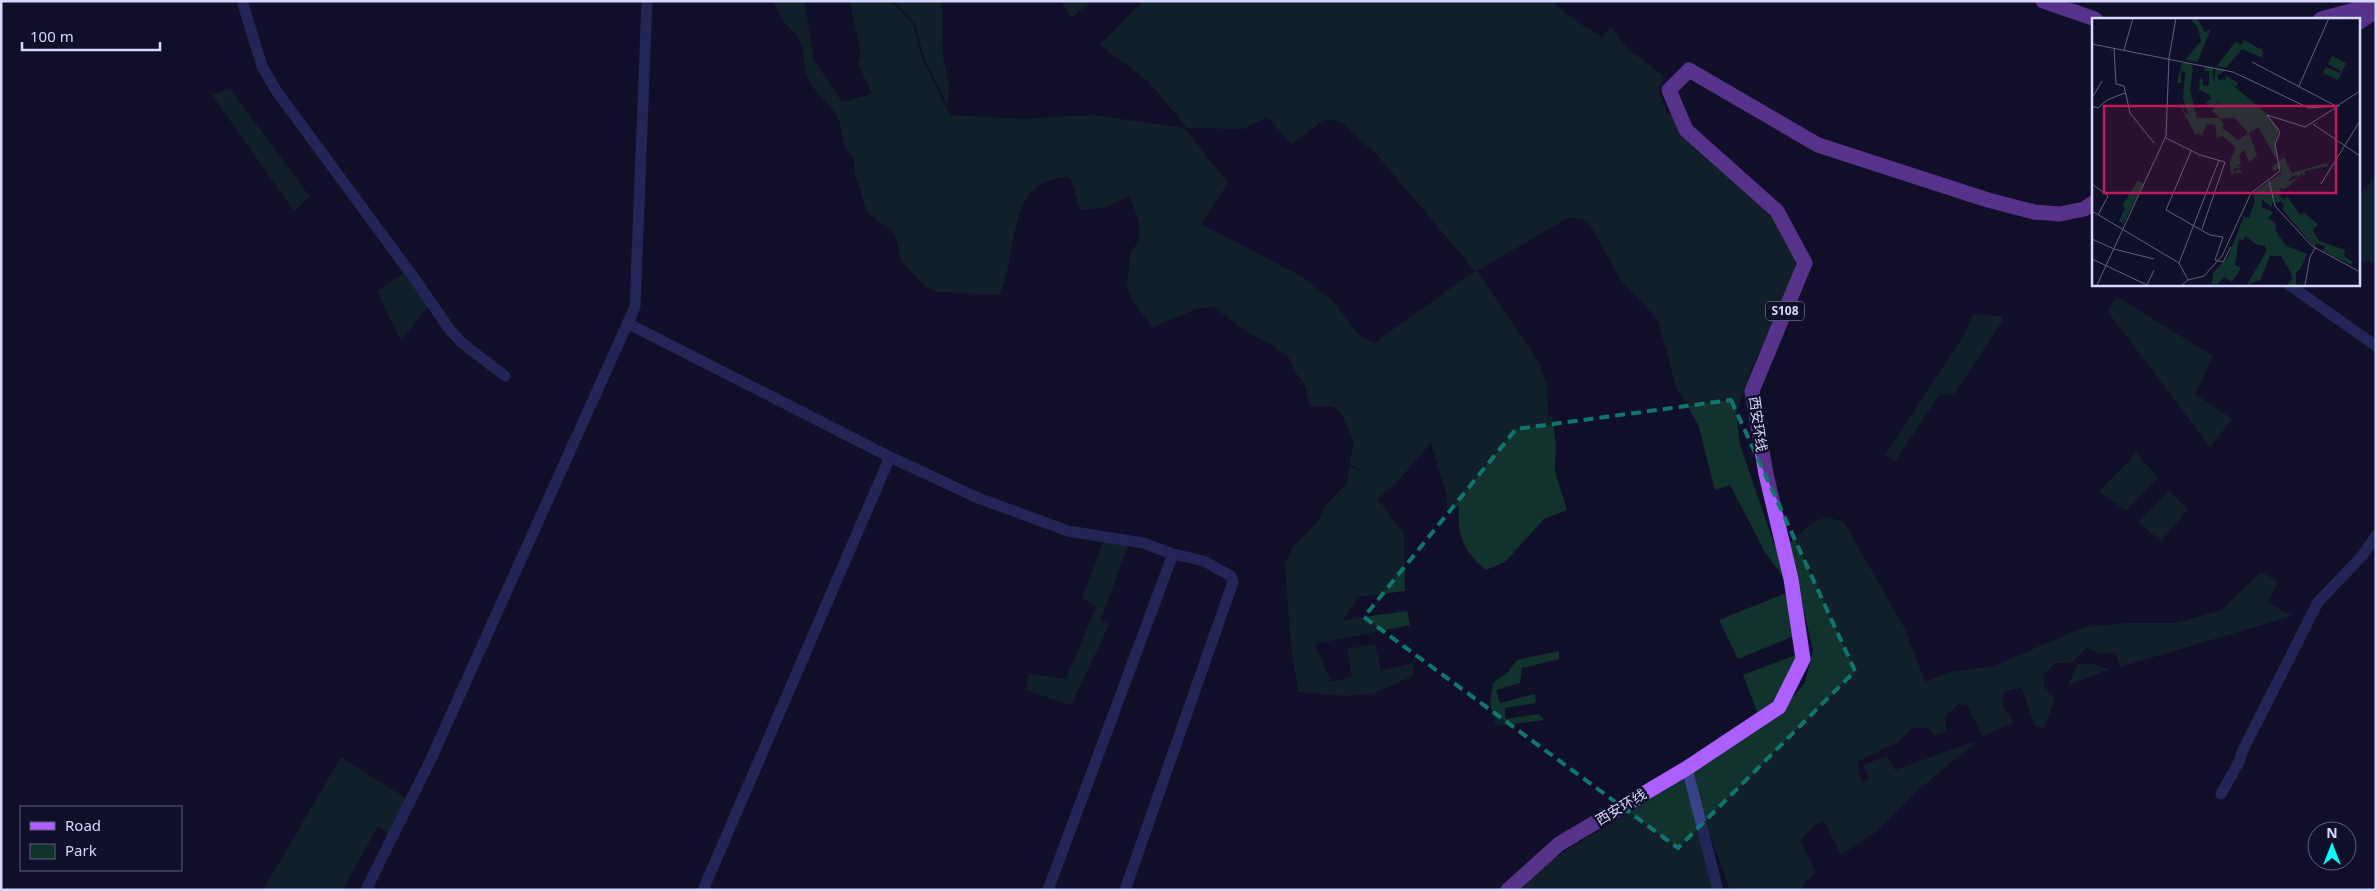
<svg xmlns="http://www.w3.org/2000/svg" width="2377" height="891" font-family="'Noto Sans','Noto Sans SC',sans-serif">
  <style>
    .green { fill: #12332d }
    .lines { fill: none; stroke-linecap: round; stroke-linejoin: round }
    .minor { stroke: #38418a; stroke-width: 11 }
    .major { stroke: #ac5eff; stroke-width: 15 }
    .marked { fill: none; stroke: #0f766e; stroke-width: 4; stroke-dasharray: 10 6; stroke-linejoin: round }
    .labels { text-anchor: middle; stroke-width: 5; stroke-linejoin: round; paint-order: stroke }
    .shield { fill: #100f29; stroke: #9b9cbf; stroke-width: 1 }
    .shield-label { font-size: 12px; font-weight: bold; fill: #d7d8ff }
    .street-label { font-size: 14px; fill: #d7d8ff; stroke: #100f29 }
    .inset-road { fill: none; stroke: #605f7f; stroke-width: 1 }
    .view { fill: #c2185b; fill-opacity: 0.15; stroke: #c2185b; stroke-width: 2.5 }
    .inset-edge { fill: none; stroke: #d7d8ff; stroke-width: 2.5 }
  </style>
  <rect width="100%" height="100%" fill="#100f29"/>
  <g class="green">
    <path d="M773,1H804L814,60L842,102L872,94L857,61L861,56L850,1H892L913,24L922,58L950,115L1023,119L1091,115L1179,127L1186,130L1228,183L1201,224L1301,276L1334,302L1358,334L1374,343L1475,271L1377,155L1341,122L1325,119L1292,144L1267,117L1243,129L1187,128L1149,82L1100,45L1143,1H1551L1579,23L1602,37L1611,27L1628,49L1664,76L1659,92L1667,112L1738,177L1789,235L1795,256L1794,280L1752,367L1736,414L1740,445L1788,584L1765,552L1730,485L1715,490L1698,424L1676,387L1658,320L1620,279L1588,221L1569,217L1477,271L1539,362L1547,385L1548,417L1552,416L1556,444L1555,472L1567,510L1544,519L1505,562L1486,570C1463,550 1457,537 1459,506L1447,508V496L1431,443L1396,483L1377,499L1388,511V514L1404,534L1405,591L1358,597L1343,620L1407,611L1410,625L1315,644L1331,682L1352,677L1347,649L1375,644L1381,671L1413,663L1414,674H1417L1373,694L1347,696L1298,692L1291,646L1285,561H1287L1292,548L1317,522L1322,515L1325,506L1346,484L1350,467L1365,473L1350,464L1354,441L1342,415L1333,407L1310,406L1304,383L1295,372L1289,358L1272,345L1250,334L1214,307L1199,308L1153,327L1134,304L1127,289L1130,252L1138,243L1139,232V222L1130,196L1105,208L1084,210L1080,209L1071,180L1068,177C1003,181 1020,252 999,295L938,292L924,286L902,262L895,234L867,212L855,173L854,157C841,151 843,128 837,116C831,104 817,95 810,83C801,67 806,53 799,39C796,32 788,28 784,22C780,15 776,8 773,1Z"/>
    <polygon points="894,1 942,1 943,58 949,82 948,106 924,58 915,24"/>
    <polygon points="1061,1 1092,1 1071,18"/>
    <polygon points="230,89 310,197 294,211 212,95"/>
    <polygon points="2376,174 2376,263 2358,260 2358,197"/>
    <polygon points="411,268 431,303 401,341 377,291"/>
    <polygon points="2116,296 2213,356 2195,394 2232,419 2210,447 2108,312"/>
    <polygon points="1973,314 2002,316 2002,321 1954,395 1940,394 1895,461 1885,455 1964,335"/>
    <polygon points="2135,451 2158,478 2126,511 2099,491 2130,460"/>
    <polygon points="2169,491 2188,510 2161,541 2138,522"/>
    <polygon points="1827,517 1844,522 1905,629 1925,682 1950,672 1994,666 2084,627 2127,623 2175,623 2220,611 2261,572 2278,582 2268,602 2292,616 2120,667 2116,652 2099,654 2087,647 2071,663 2055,663 2043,675 2045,688 2055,698 2044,729 2034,725 2022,687 2004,692 2003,706 2014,722 1983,737 1967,705 1959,704 1945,716 1946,732 1935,735 1927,728 1913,728 1898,742 1857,762 1862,782 1869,778 1863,765 1887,756 1895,770 1979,740 1918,790 1877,831 1841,855 1824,821 1812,828 1800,841 1816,873 1805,882 1802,890 1730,890 1688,773 1775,717 1805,683 1813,650 1788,544 1812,523"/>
    <polygon points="1105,537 1130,540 1101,619 1109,625 1071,705 1025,690 1029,674 1066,679 1096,607 1082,598"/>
    <polygon points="1791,591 1801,633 1738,659 1719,620"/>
    <polygon points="1559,651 1559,659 1522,668 1520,683 1496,690 1500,703 1535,694 1536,703 1505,708 1505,719 1539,714 1544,720 1496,726 1490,703 1493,683 1508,672 1517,660"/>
    <polygon points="1801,653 1785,691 1758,714 1743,675"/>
    <polygon points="2088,663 2109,669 2068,686 2077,665"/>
    <polygon points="341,757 409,800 392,836 378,826 342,890 263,890"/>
    <polygon points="1683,775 1724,890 1522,890 1523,885 1546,863 1646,802"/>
  </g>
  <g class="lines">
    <g class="minor">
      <polyline points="242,1 262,66 275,89 414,278 450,330 462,343 505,376"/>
      <polyline points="2288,284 2376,346"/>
      <polyline points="627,323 890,457 978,498 1068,531 1143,543 1173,554 1204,561 1231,576 1233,582 1125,890"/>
      <polyline points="1687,768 1718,890"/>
      <polyline points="2221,794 2239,762 2242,752 2318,602 2362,556 2376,536"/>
      <polyline points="366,890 431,759 635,307 647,1"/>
      <polyline points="703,890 890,457"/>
      <polyline points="1048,890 1173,554"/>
    </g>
    <g class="major">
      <polyline points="2043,1 2095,19"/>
      <polyline points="2321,19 2376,4"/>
      <polyline points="2358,23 2376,11"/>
      <polyline points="1508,890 1559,844 1687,768 1779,707 1803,659 1791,579 1766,474 1752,391 1805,263 1777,211 1686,130 1669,90 1689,70 1818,145 1988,200 2034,212 2060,214 2084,209 2093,203"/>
    </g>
  </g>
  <path d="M0 0H2377V891H0ZM1731,400L1855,671L1678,848L1364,617L1516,429Z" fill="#100f29" fill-opacity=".55" fill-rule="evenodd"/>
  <path class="marked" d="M1731,400L1855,671L1678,848L1364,617L1516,429Z"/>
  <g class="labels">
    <rect class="shield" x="1766" y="301.5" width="38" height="19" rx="4"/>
    <g class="shield-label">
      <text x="1785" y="315">S108</text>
    </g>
    <g class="street-label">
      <text transform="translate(1758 424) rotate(82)" y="5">西安环线</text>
      <text transform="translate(1621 807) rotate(-31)" y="5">西安环线</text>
    </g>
  </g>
  <g transform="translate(2092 18)">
    <rect width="268" height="268" fill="#100f29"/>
    <path d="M98,0H110L106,2L113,14L119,11L105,44L93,42L109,23L106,10ZM152,22L170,32L171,40L150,31L134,50L125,48L143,24L150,26ZM240,38L254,45L246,62L231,55L234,49L248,55L249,53L236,46ZM90,45H99L101,51L98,72L105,100H128L120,93L127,84L117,90L114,84L119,81L118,77L107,72L108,60L111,62V68L117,67V53H112L113,48L121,49V66L124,50L134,52L126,57V62L134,61L133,57L146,65L144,69L136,63L175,96L187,111L183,124L185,142L166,109L157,115L165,138L157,144L152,132L147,137L149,146L144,148L150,149L141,151L142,155L147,151L151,154L139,156L138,143L144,130L131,118L125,120L123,107L115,106L110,117L103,116L88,88L90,85L92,94L97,97L91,81L93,54L89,53V65H85ZM136,100H143L156,115L146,122L130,110L132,106L128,101ZM192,139L200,155L235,145L236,148L213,153L212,159L210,155L206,160L204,157L199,159L197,163L206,160L192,172L189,169L187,177L191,182L196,179L207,196L212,195L226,206L221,212L227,223L253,232L252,238L261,244L259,247L231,233L233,228L223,225L224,231L190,191L192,188L189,183L185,185L181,181L180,190L170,181V189L181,194L176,200L184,206L183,212L194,228L215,236L208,252L204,254V267H195L200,261L199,255L189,238H178L168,262L155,267L175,232L172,226L171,228L164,226L153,218L152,222L147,221L143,247L149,250L140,264L132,259L125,266L116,267L120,265L121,255L136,239L156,188L152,199L157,200L163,184L161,175L189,155V150L182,153L180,149ZM46,162L52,166L31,206L27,203L33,190L30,188Z" fill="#12332d" fill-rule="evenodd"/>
    <path class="inset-road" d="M0,26L141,54L217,90L245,88L268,73M22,31L24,66L32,68L38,95L62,125M32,32L41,0M160,44L244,88M207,68L237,0M0,80L10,63M0,88L6,90L15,82L33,75M221,106L268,138M74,120L108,137L133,144L110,211M99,133L74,192L118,217L131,219L123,242L131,244L139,229M177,163L183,188L220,228L268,254M0,166L16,178L6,197M229,166L268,103M0,193L87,245L96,262M0,221L22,231L62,241M0,241L55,267M87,245L127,142M5,267L74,118L77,40L84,0M55,267L62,252M90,267L96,262L112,258L130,238L159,175L188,153L183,126L188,114L175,97L213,109L248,87M213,267L218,239L223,230"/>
    <path class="view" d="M12,88H244V175H12Z"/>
    <rect width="268" height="268" class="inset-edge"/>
  </g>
  <rect width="2377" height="891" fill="none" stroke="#d7d8ff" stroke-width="5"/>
  <rect x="20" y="806" width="162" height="65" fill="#100f29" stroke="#605f7f"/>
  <rect x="30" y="822" width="25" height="8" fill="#ac5eff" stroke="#605f7f"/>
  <text x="65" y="831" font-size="15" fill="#d7d8ff">Road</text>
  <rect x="30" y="844" width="25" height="15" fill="#12332d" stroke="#605f7f"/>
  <text x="65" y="856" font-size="15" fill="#d7d8ff">Park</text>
  <g transform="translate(2332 846)"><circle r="24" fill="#100f29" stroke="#605f7f"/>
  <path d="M0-4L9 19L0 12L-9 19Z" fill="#03fff4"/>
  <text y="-8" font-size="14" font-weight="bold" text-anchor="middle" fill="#d7d8ff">N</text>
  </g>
  <path d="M22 42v8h138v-8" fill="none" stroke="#d7d8ff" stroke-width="2.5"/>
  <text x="30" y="42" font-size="15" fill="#d7d8ff" stroke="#100f29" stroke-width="4" paint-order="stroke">100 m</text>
</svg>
